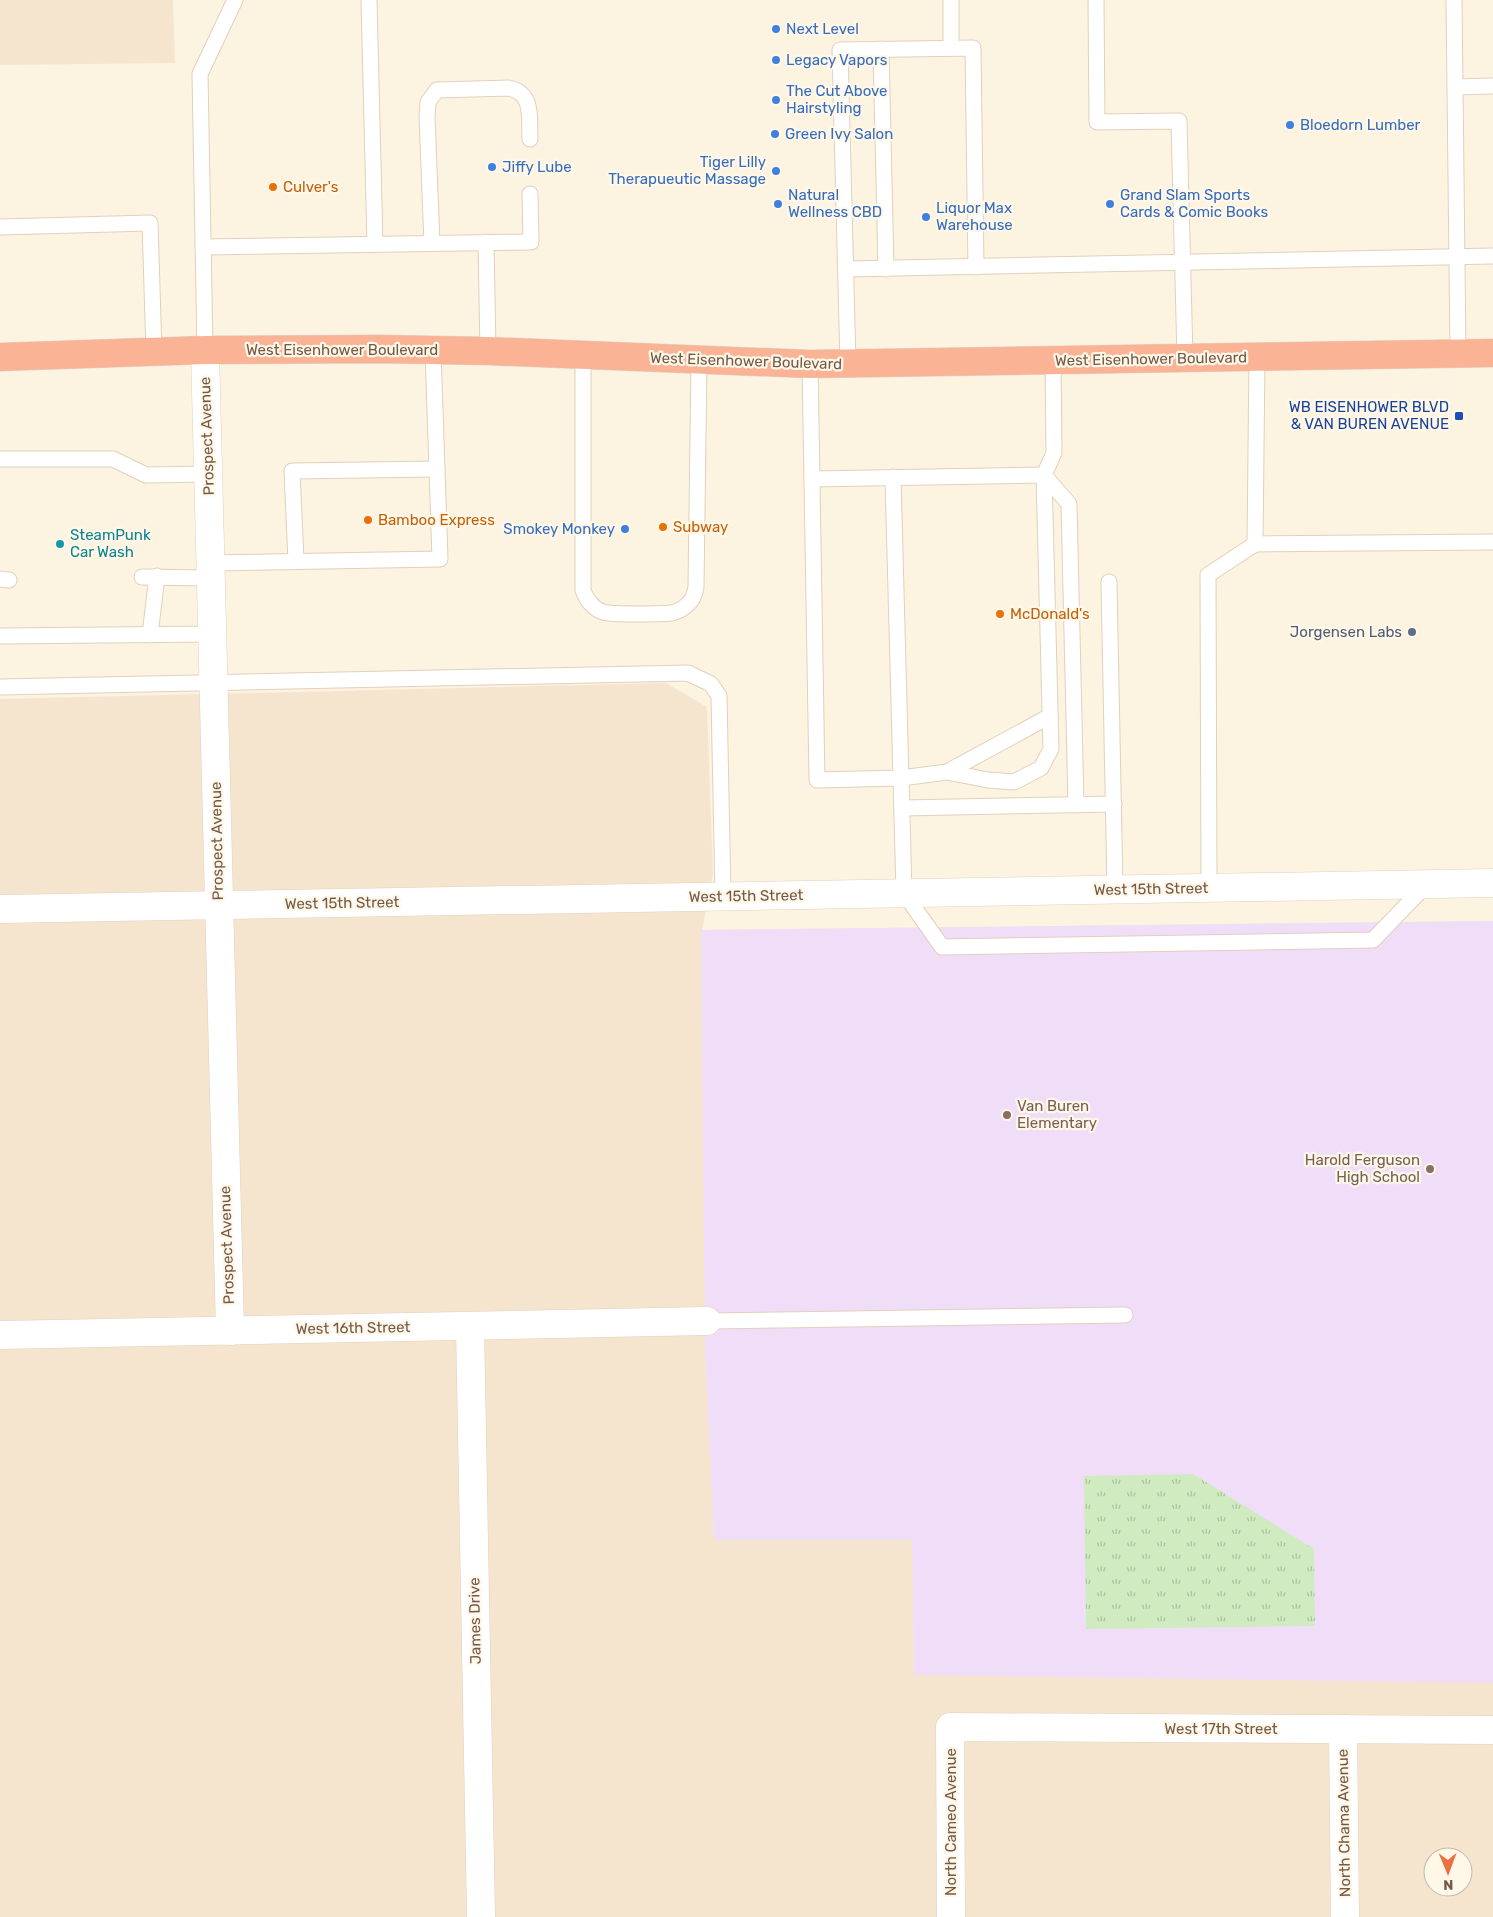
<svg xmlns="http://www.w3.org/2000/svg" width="1493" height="1917" font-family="Rubik,sans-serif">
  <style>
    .residential { fill: #f5e5cf; fill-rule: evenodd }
    .education { fill: #f0def9 }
    .park { fill: url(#park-tufts) }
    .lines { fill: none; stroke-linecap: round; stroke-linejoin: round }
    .lane-casing { stroke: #e1d0bc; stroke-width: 17 }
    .street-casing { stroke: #e1d0bc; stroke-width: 29 }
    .highway-casing { stroke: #ded7d3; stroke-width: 29 }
    .lane { stroke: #fff; stroke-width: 15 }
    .street { stroke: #fff; stroke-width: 28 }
    .highway { stroke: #fab495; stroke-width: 28 }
    .shop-dot { fill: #3f7fe0; stroke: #fff7e8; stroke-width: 2 }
    .food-dot { fill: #e8710a; stroke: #fff7e8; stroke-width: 2 }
    .transit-dot { fill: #1a4fb4; stroke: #fff7e8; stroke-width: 2 }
    .culture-dot { fill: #0f9aa8; stroke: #fff7e8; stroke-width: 2 }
    .service-dot { fill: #5c6f8a; stroke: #fff7e8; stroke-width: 2 }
    .education-dot { fill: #8d6e63; stroke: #fff7e8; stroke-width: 2 }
    .labels { text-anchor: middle; stroke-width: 4.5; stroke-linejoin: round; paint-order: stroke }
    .shop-label { font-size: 15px; fill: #366cbe; stroke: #fff7e8; text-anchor: start }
    .food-label { font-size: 15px; fill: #c56008; stroke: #fff7e8; text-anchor: start }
    .street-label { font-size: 15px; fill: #755947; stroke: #fff7e8 }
    .transit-label { font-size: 15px; fill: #164399; stroke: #fff7e8; text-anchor: end }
    .culture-label { font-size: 15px; fill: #0d838f; stroke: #fff7e8; text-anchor: start }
    .service-label { font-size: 15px; fill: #4e5e75; stroke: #fff7e8; text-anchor: end }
    .education-label { font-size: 15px; fill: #785e54; stroke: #fff7e8; text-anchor: start }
  </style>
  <defs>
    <pattern id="park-tufts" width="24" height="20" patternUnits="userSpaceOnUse" patternTransform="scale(1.25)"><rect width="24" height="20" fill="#cfebbf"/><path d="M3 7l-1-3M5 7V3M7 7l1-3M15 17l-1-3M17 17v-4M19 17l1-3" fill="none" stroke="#adc19d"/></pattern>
  </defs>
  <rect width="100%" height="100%" fill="#fdf3e1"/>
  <g class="residential">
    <polygon points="0,0 173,0 175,63 0,65"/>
    <path d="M666,683L707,707L713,874L702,930L1493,921V1917H0V699ZM1433,1857H1463V1887H1433Z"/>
  </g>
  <polygon class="education" points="1493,921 1493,1683 914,1675 912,1540 714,1540 705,1352 701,930"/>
  <polygon class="park" points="1193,1474 1314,1549 1315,1626 1086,1629 1084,1476"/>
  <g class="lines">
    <g class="lane-casing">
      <g id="lane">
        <polyline points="369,0 375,244"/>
        <polyline points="951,0 951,48"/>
        <polyline points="1096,0 1097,122 1179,121 1185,358"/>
        <polyline points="1454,0 1458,354"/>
        <polyline points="881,49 886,269"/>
        <polyline points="1455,87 1493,86"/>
        <polyline points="0,227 150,223 154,352"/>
        <polyline points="486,242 488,351"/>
        <path d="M432,243L427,117L428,102L437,90L509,88C534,93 529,118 530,139"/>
        <polyline points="203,247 531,242 530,194"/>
        <polyline points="846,269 1493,256"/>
        <polyline points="205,350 200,74 235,0"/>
        <path d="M583,356V590C586,599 593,609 603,612C613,615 660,614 671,613C677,612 684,608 688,604C693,600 695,593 696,587L699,360"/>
        <polyline points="1257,357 1255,544 1493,542"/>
        <polyline points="810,364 817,780 901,778 947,772 988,780 1014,782 1041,768 1051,749 1044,475 1054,453 1053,360"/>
        <polyline points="848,364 840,50 973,48 976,267"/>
        <polyline points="0,459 113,459 146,475 208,474"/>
        <polyline points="893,477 904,893 942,947 1373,940 1427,884"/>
        <polyline points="812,479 1044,475 1069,504 1076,805"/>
        <polyline points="296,561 292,471 437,469"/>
        <polyline points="210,563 440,559 433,350"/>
        <polyline points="142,577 210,578"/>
        <polyline points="0,579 9,580"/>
        <polyline points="1109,582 1115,889"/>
        <polyline points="150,635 157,576"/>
        <polyline points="0,636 212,634"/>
        <polyline points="0,687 688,673 711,684 719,696 723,896"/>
        <polyline points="947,772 1050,716"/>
        <polyline points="902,808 1114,804"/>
        <polyline points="1209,888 1208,575 1255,544"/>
        <polyline points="707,1321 1125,1315"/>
      </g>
    </g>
    <g class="street-casing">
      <g id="street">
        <polyline points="205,350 230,1331"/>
        <polyline points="0,909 1493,883"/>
        <polyline points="470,1326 481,1917"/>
        <polyline points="0,1335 707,1321"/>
        <polyline points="1343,1729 1345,1917"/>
        <polyline points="951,1917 950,1727 1493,1730"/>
      </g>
    </g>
    <g class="highway-casing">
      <polyline id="highway" points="0,357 205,350 379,349 488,351 810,364 1493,353"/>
    </g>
    <use href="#lane" class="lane"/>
    <use href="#street" class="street"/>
    <use href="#highway" class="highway"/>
  </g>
  <g class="shop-dot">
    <circle cx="776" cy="29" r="5"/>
    <circle cx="776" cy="60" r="5"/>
    <circle cx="776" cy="100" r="5"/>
    <circle cx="1290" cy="125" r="5"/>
    <circle cx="775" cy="134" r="5"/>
    <circle cx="492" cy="167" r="5"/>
    <circle cx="776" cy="171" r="5"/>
    <circle cx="778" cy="204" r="5"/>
    <circle cx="1110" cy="204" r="5"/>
    <circle cx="926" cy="217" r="5"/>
    <circle cx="625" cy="529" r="5"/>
  </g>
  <g class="food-dot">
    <circle cx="273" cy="187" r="5"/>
    <circle cx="368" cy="520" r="5"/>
    <circle cx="663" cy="527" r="5"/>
    <circle cx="1000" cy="614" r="5"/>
  </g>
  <rect class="transit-dot" x="1454" y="411" width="10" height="10" rx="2.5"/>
  <circle class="culture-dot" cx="60" cy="544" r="5"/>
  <circle class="service-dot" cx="1412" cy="632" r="5"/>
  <g class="education-dot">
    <circle cx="1007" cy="1115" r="5"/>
    <circle cx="1430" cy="1169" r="5"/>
  </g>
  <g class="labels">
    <g class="shop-label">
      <text x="786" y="34">Next Level</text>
      <text x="786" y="65">Legacy Vapors</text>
      <text x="786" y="96">The Cut Above<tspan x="786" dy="17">Hairstyling</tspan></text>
      <text x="1300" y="130">Bloedorn Lumber</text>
      <text x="785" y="139">Green Ivy Salon</text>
      <text x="766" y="167" text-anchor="end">Tiger Lilly<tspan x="766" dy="17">Therapueutic Massage</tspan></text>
      <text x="502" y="172">Jiffy Lube</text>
      <text x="788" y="200">Natural<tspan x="788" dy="17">Wellness CBD</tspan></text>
      <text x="1120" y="200">Grand Slam Sports<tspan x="1120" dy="17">Cards &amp; Comic Books</tspan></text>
      <text x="936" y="213">Liquor Max<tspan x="936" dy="17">Warehouse</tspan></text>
      <text x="615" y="534" text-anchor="end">Smokey Monkey</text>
    </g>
    <g class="food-label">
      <text x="283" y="192">Culver's</text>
      <text x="378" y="525">Bamboo Express</text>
      <text x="673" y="532">Subway</text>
      <text x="1010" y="619">McDonald's</text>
    </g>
    <g class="street-label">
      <text x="342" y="355">West Eisenhower Boulevard</text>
      <text transform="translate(1151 359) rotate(-1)" y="5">West Eisenhower Boulevard</text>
      <text transform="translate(746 361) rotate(2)" y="5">West Eisenhower Boulevard</text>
      <text transform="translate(207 436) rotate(-92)" y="5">Prospect Avenue</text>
      <text transform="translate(217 841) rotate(-91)" y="5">Prospect Avenue</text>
      <text transform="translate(1151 889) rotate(-1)" y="5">West 15th Street</text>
      <text transform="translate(746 896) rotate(-1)" y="5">West 15th Street</text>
      <text transform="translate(342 903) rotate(-1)" y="5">West 15th Street</text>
      <text transform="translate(227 1245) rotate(-92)" y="5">Prospect Avenue</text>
      <text transform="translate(353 1328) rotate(-1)" y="5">West 16th Street</text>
      <text transform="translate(475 1621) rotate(-91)" y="5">James Drive</text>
      <text x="1221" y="1734">West 17th Street</text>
      <text transform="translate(951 1822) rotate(-90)" y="5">North Cameo Avenue</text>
      <text transform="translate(1344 1823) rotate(-91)" y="5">North Chama Avenue</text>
    </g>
    <g class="transit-label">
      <text x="1449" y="412">WB EISENHOWER BLVD<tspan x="1449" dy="17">&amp; VAN BUREN AVENUE</tspan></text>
    </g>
    <g class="culture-label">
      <text x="70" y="540">SteamPunk<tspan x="70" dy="17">Car Wash</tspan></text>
    </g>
    <g class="service-label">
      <text x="1402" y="637">Jorgensen Labs</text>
    </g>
    <g class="education-label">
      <text x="1017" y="1111">Van Buren<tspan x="1017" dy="17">Elementary</tspan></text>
      <text x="1420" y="1165" text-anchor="end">Harold Ferguson<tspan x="1420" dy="17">High School</tspan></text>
    </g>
  </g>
  <g transform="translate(1448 1872) rotate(179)"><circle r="24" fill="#fff7e8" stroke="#c8b8a8"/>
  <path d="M0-4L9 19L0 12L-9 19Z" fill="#ed6e40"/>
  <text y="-8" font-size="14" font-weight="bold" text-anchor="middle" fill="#755947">N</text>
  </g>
</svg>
